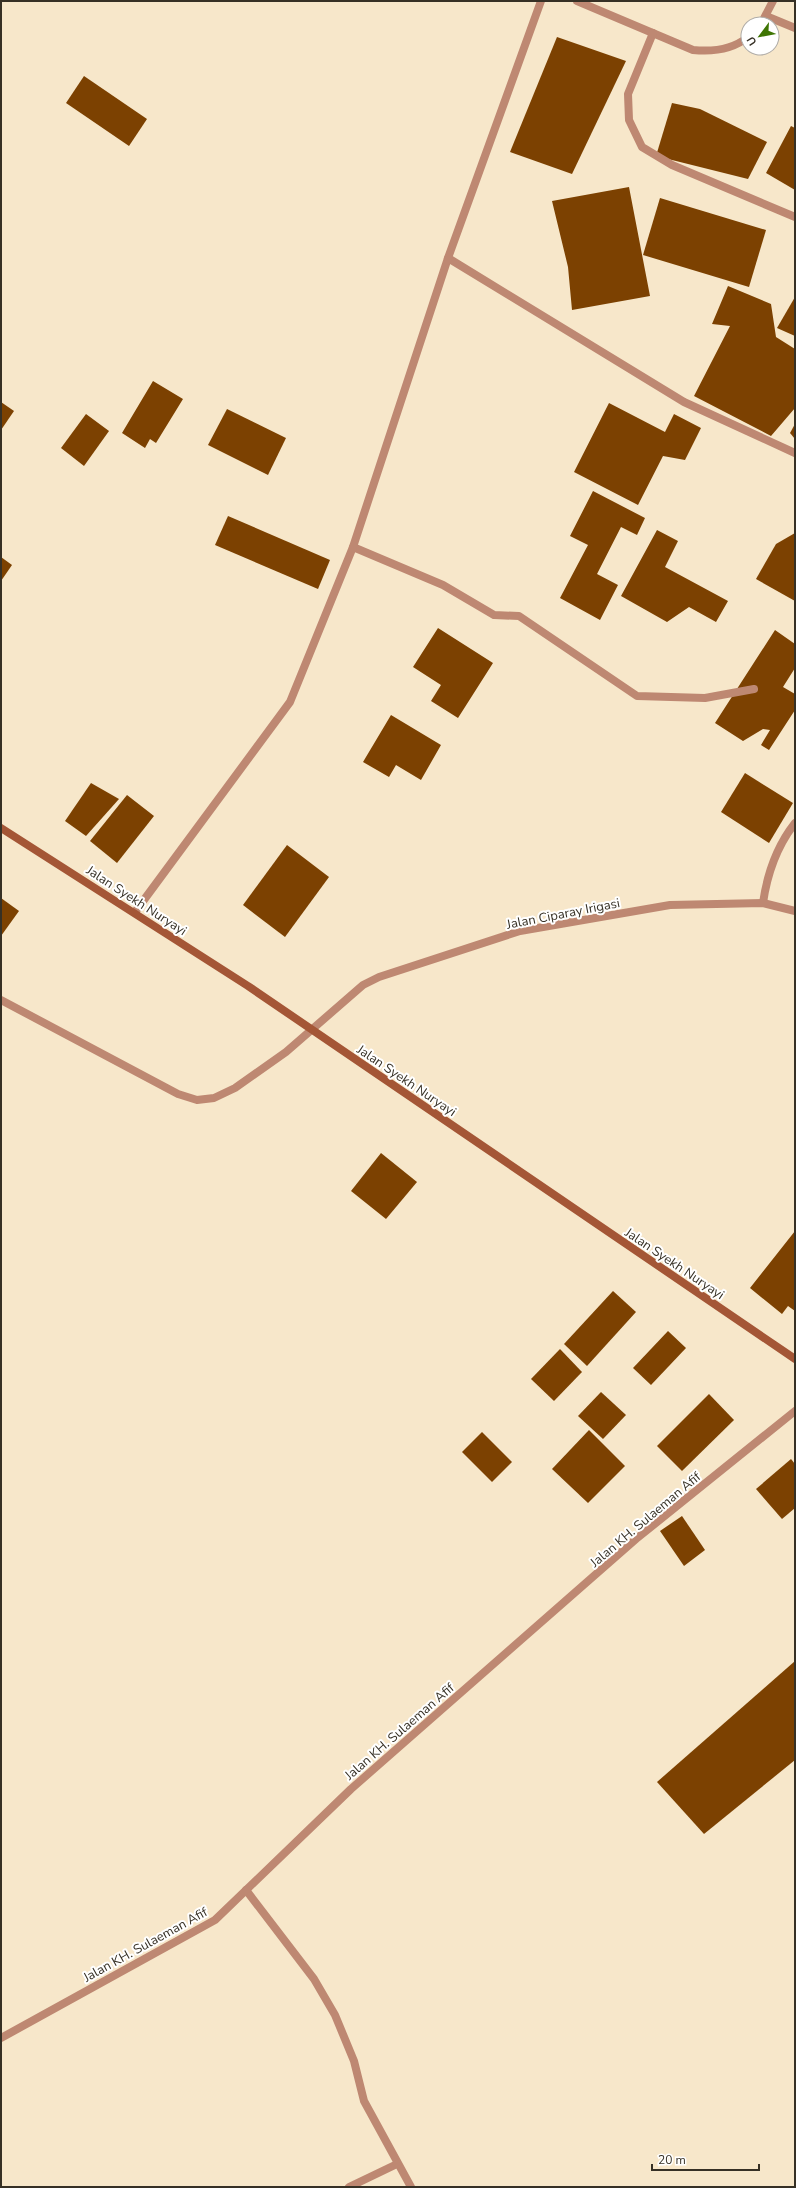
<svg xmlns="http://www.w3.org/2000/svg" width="796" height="2188" font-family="'Nunito Sans',sans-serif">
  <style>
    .building { fill: #7c4101 }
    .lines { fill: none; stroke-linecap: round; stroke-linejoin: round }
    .minor { stroke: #be8872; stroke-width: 8 }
    .tertiary { stroke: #be8872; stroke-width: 8 }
    .secondary { stroke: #a45636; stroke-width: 8 }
    .labels { text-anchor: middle; stroke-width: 4; stroke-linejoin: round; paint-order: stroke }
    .street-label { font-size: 13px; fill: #363025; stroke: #fff }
  </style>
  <rect width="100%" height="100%" fill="#f7e7ca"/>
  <g class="building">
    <polygon points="557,37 626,61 572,174 510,152"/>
    <polygon points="84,76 147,119 129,146 66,103"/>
    <polygon points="672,103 700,109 767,142 748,179 656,156"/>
    <polygon points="791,126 795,128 795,190 766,173"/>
    <polygon points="629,187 650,296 572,310 568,267 552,201"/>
    <polygon points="660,198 766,230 749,287 643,255"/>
    <polygon points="728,286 771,304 776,337 795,349 795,408 771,436 694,396 730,326 712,324"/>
    <polygon points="795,297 795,336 777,328"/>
    <polygon points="153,381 183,399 156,443 150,439 145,448 122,433"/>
    <polygon points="1,402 14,411 1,430"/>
    <polygon points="609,403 665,432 674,414 701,428 685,460 663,456 638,505 574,472"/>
    <polygon points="227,409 286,438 268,475 208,445"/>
    <polygon points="86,414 109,431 84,466 61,448"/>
    <polygon points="795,424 795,439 790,433"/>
    <polygon points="593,491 645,518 637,535 621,527 597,574 618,585 600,620 560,598 588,545 570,536"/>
    <polygon points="228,516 330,560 318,589 215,545"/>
    <polygon points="657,530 678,541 665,567 728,601 716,622 689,607 667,622 621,596"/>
    <polygon points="795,533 795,601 756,579 776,544"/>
    <polygon points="1,557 12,565 1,581"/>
    <polygon points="438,628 493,663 458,718 431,701 441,685 413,667"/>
    <polygon points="775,630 795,644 795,668 783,687 795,694 795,710 769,750 761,745 770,730 763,729 743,741 715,723"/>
    <polygon points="391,715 441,745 421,780 396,765 389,777 363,762"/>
    <polygon points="745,773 793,803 769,843 721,812"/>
    <polygon points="91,783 119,799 86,836 65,821"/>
    <polygon points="127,795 154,816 117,863 90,841"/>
    <polygon points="287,845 329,877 285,937 243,905"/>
    <polygon points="1,898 19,911 1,936"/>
    <polygon points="381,1153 417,1182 386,1219 351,1191"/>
    <polygon points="795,1231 795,1311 788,1306 782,1314 750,1288"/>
    <polygon points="613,1291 636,1312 587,1366 564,1344"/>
    <polygon points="668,1331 686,1348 651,1385 633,1368"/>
    <polygon points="560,1349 582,1372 554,1401 531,1379"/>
    <polygon points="601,1392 626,1415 603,1439 578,1416"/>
    <polygon points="709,1394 734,1420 682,1471 657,1446"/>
    <polygon points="589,1430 625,1466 588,1503 552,1469"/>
    <polygon points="482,1432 512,1462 492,1482 462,1452"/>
    <polygon points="791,1459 795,1464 795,1508 782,1519 756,1489"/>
    <polygon points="682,1516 705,1550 684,1566 660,1531"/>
    <polygon points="795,1661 795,1760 704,1834 657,1782"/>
  </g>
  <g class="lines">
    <g class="minor">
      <path d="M577,1L693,50C713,52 732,50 748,37"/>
      <polyline points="766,16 795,28"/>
      <polyline points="761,24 773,1"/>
      <polyline points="653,33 628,94 629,120 642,147 672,165 795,217"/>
      <polyline points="448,258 684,402 795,453"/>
      <polyline points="353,547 443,585 494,615 519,616 637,696 705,698 754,689"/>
      <path d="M763,903C767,875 777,846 795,823"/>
      <polyline points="1,1000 178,1094 197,1100 214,1098 235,1088 286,1052 363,985 379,977 520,931 670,905 763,903 795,911"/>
      <polyline points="246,1890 314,1979 335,2015 354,2061 364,2101 411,2187"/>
      <polyline points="1,2038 215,1920 351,1789 636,1539 795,1411"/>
      <polyline points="349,2187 397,2164"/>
    </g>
    <polyline class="tertiary" points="135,912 290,702 353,547 448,258 541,1"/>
    <polyline class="secondary" points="1,828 248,986 795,1359"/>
  </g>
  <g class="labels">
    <g class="street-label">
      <text transform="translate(137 900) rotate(33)" y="5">Jalan Syekh Nuryayi</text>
      <text transform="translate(563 913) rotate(-11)" y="5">Jalan Ciparay Irigasi</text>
      <text transform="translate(407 1080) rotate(34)" y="5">Jalan Syekh Nuryayi</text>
      <text transform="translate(675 1263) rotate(34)" y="5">Jalan Syekh Nuryayi</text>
      <text transform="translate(645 1519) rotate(-40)" y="5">Jalan KH. Sulaeman Afif</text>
      <text transform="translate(399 1731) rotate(-41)" y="5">Jalan KH. Sulaeman Afif</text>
      <text transform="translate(145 1944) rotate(-29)" y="5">Jalan KH. Sulaeman Afif</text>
    </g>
  </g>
  <rect width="796" height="2188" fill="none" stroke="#363025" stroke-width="4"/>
  <g transform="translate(760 36) rotate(238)"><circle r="19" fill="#ffffff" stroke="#afaca8"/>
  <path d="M0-3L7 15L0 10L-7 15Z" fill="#3e7503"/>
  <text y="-6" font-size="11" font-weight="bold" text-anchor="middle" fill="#363025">U</text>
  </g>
  <path d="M652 2164v6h107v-6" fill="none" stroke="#363025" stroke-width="2"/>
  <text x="658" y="2164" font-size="12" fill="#363025" stroke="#ffffff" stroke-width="3" paint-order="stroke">20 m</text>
</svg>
